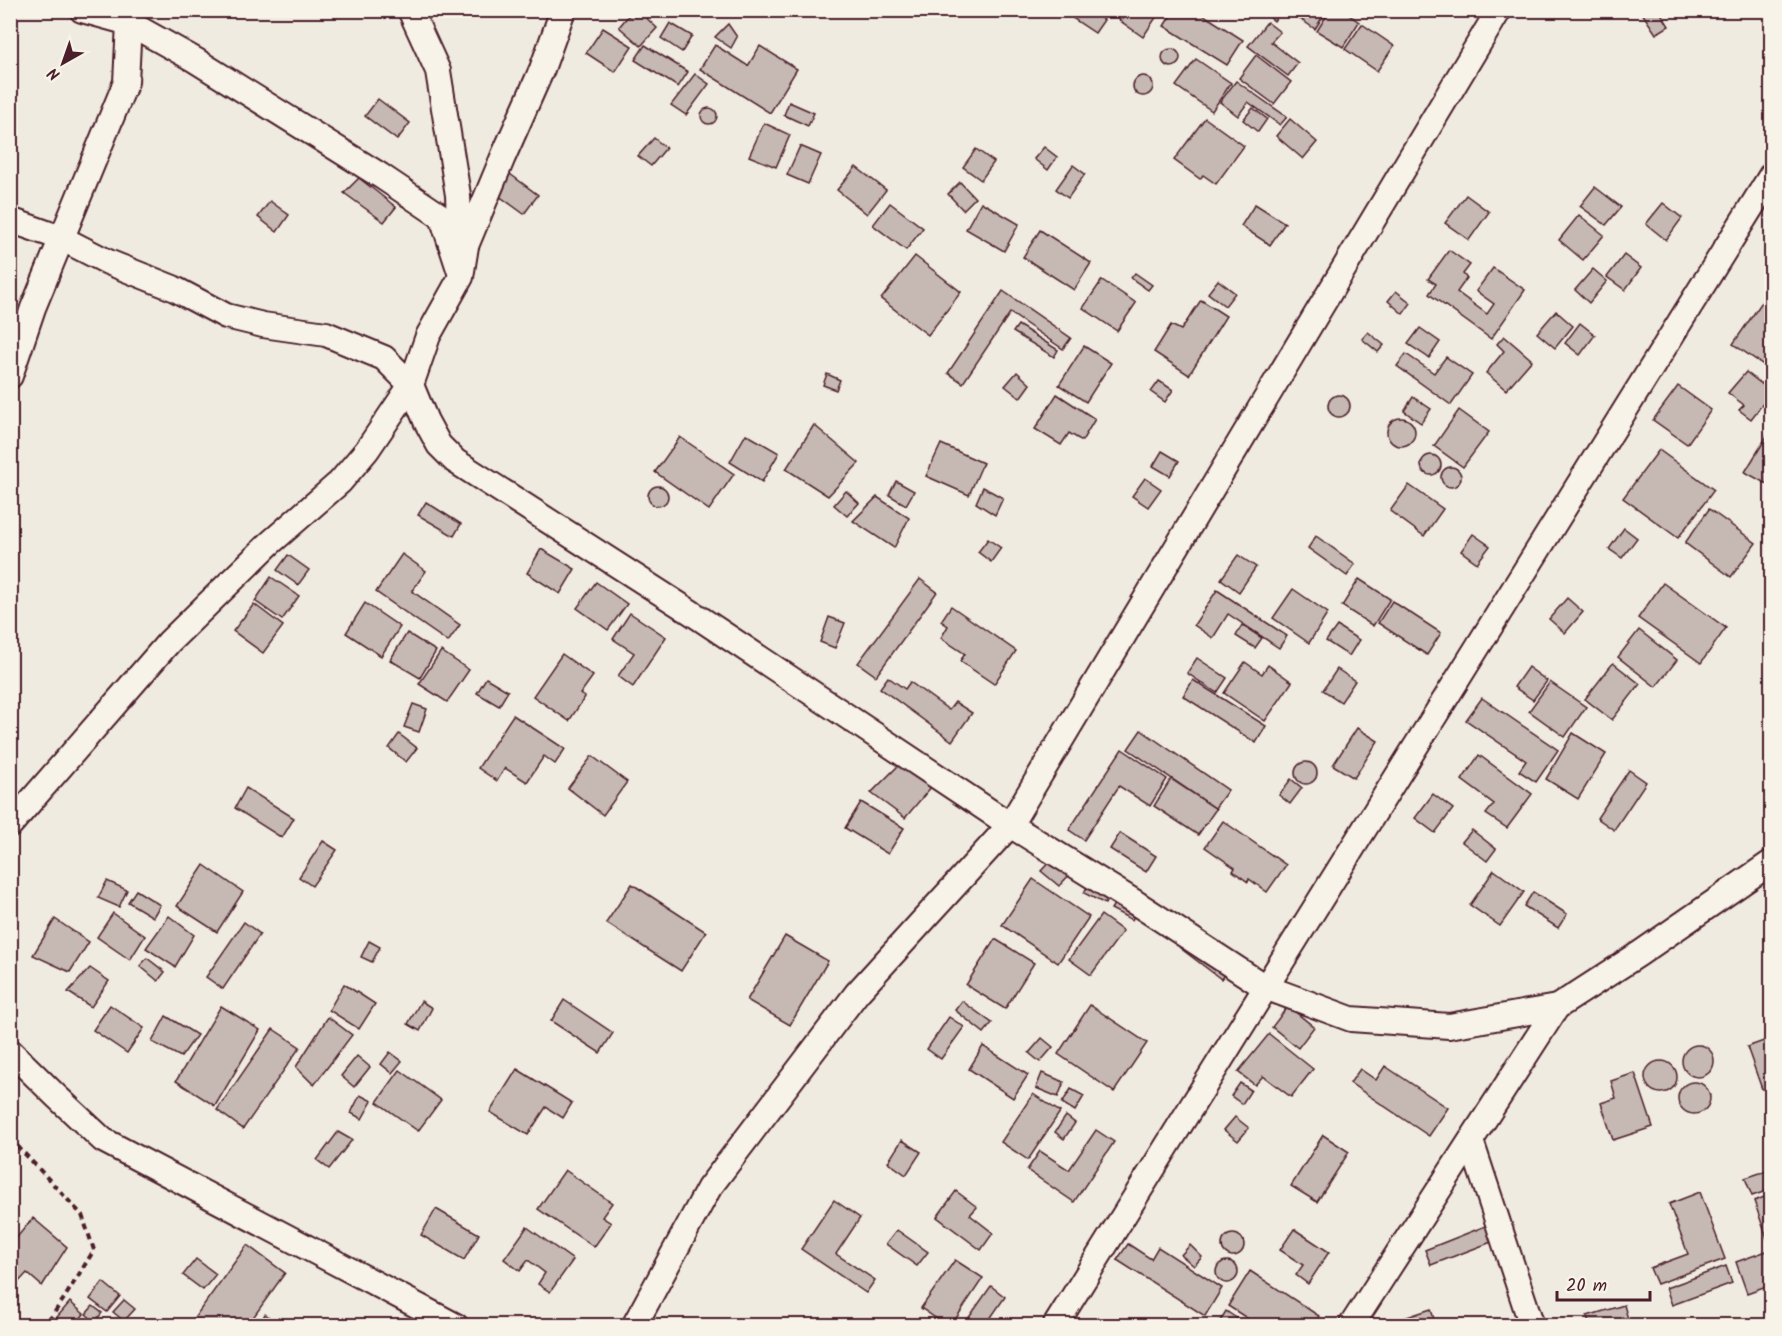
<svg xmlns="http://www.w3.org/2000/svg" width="1782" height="1336" font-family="Kalam,sans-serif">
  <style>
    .building { fill: #c6b8b3; stroke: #4a1f2b; stroke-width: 1.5 }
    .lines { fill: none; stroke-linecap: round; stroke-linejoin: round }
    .street-casing { stroke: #4a1f2b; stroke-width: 28 }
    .path { stroke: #4a1f2b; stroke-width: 4; stroke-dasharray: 6 4.5; stroke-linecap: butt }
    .street { stroke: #f7f3e8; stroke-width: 24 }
  </style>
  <rect width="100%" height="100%" fill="#f0ebe0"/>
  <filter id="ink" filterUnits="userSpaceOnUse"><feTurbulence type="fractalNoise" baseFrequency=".0167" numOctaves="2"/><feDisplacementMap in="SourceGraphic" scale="12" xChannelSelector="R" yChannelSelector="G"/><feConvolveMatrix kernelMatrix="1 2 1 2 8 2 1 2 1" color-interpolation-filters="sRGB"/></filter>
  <g filter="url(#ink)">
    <g class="building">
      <polygon points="633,10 638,10 657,28 641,46 619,27"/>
      <polygon points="1076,10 1090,10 1104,20 1095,33 1071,17"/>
      <polygon points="1126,10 1161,10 1143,37 1119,20"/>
      <polygon points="1174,10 1196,10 1243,40 1227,65 1164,26"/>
      <polygon points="1261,10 1282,10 1274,21"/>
      <polygon points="1287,10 1327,10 1315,29"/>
      <polygon points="1330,10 1342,10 1359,22 1343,47 1317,31"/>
      <polygon points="1646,10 1659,10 1669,26 1656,34 1642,13"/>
      <polygon points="1267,22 1280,32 1271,42 1298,63 1288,76 1248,46"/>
      <polygon points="670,23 692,36 682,52 661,38"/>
      <polygon points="728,24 737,37 731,48 715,37"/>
      <polygon points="1362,24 1394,46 1377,71 1345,49"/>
      <polygon points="603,28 632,46 615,72 586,53"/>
      <polygon points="645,45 688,72 678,87 635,60"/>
      <polygon points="715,45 748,66 760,46 797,69 770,113 700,69"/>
      <circle cx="1171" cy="58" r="9"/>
      <polygon points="1256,55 1291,82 1274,104 1239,78"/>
      <polygon points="1196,59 1231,83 1212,111 1176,86"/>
      <polygon points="695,74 709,84 686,115 671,105"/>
      <circle cx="1143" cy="86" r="10"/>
      <polygon points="1236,81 1287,117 1280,125 1248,102 1238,116 1220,102"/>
      <polygon points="378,99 410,123 397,140 365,116"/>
      <polygon points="789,102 814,113 808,126 784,115"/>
      <circle cx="709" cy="116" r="8"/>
      <polygon points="1253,108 1267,119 1258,132 1243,120"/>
      <polygon points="1205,118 1244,146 1216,184 1203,175 1200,179 1174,160"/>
      <polygon points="1290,119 1317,142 1303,159 1276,136"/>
      <polygon points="764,123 790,135 776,167 749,156"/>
      <polygon points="654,138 666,148 651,166 638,156"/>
      <polygon points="800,146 821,155 808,184 787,175"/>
      <polygon points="1044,147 1057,157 1048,170 1034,159"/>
      <polygon points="976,149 994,162 981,180 963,167"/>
      <polygon points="1073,165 1085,174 1068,198 1056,189"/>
      <polygon points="856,167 886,190 867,214 837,190"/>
      <polygon points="510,174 538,195 524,214 495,193"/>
      <polygon points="359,178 396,207 384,222 344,193"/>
      <polygon points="960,182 975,198 963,210 948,194"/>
      <polygon points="1595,187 1621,207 1606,225 1580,206"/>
      <polygon points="1466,195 1489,212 1469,240 1445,223"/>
      <polygon points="270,201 289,215 277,232 258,217"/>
      <polygon points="981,202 1019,224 1004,251 966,229"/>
      <polygon points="890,203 923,228 906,250 873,225"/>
      <polygon points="1663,203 1682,218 1666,240 1646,224"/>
      <polygon points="1255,204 1285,223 1270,245 1241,226"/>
      <polygon points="1579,215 1604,235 1583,260 1559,240"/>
      <polygon points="1040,230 1091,263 1074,290 1023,257"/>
      <polygon points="1449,250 1470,265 1463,274 1467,278 1457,292 1487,314 1494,304 1476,291 1493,268 1525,290 1491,339 1429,294 1436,284 1428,279"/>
      <polygon points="1624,255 1641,268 1625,290 1607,277"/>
      <polygon points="915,256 961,292 928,335 881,299"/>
      <polygon points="1593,269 1607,281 1589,303 1575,290"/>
      <polygon points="1135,273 1152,285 1148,290 1131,278"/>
      <polygon points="1102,280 1136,303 1117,331 1083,308"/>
      <polygon points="1218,280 1235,293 1225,306 1208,293"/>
      <polygon points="1003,291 1071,338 1063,349 1010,313 963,383 948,373"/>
      <polygon points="1396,291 1411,303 1403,314 1388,301"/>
      <polygon points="1766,296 1772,300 1771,370 1733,344"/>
      <polygon points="1201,300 1226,316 1189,375 1154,352 1171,325 1181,330"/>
      <polygon points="1556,311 1573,326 1555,348 1537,333"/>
      <polygon points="1580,323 1595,335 1580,355 1565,343"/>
      <polygon points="1018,325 1058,350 1054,357 1013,332"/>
      <polygon points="1420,328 1440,342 1429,358 1408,344"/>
      <polygon points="1368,332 1384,345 1378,352 1362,339"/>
      <polygon points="1504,336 1532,360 1506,390 1486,373 1504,351 1497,344"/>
      <polygon points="1084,346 1111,363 1086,402 1059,385"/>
      <polygon points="1406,354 1434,373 1446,357 1472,375 1451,405 1397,366"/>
      <polygon points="1017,372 1030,384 1020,398 1005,386"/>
      <polygon points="1746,372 1772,392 1751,419 1739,410 1744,405 1728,393"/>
      <polygon points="827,374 840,380 836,390 823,385"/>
      <polygon points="1159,381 1173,390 1165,402 1151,392"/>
      <polygon points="1678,386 1711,410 1687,444 1653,420"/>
      <polygon points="1057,394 1095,419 1082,441 1069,433 1061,445 1035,429"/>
      <circle cx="1339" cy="406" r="11"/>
      <polygon points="1413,397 1431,409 1421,423 1404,411"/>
      <polygon points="1459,410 1489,432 1463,467 1434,446"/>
      <circle cx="1401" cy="432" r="14"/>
      <polygon points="814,425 859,463 828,496 786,469"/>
      <polygon points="1772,428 1772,487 1745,472"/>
      <polygon points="746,434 779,453 762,482 730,462"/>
      <polygon points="680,437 734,474 709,510 655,472"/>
      <polygon points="941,444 983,463 969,495 926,476"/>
      <polygon points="1659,450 1714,490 1678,538 1623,498"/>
      <polygon points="1162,451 1179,461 1170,476 1153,466"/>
      <circle cx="1431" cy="465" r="10"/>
      <circle cx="1451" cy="477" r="10"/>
      <polygon points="1145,478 1161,489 1148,507 1132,496"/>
      <polygon points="896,481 914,491 906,505 889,495"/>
      <polygon points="1409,485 1443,509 1424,536 1390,511"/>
      <circle cx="658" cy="496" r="10"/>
      <polygon points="983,487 1003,498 995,515 976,503"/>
      <polygon points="846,491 859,503 847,516 834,505"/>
      <polygon points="877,497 909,518 894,548 853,521"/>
      <polygon points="426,502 461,524 454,536 418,515"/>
      <polygon points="1709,509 1756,543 1731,577 1685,543"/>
      <polygon points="1624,528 1637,538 1622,558 1609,549"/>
      <polygon points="1473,534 1490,546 1477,563 1461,551"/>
      <polygon points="1316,536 1355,564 1347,576 1308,548"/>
      <polygon points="988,539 1001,548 991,562 978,552"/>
      <polygon points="541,549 575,569 560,594 527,573"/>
      <polygon points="402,554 426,571 412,591 460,625 448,642 376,592"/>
      <polygon points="288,555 309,570 298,585 277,570"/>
      <polygon points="1238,555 1256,567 1239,592 1221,579"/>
      <polygon points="271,577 299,596 282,620 255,601"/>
      <polygon points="920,579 937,592 876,676 858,663"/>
      <polygon points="1359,579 1390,599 1373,626 1342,606"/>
      <polygon points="596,582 627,604 608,630 577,608"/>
      <polygon points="1663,583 1726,628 1701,663 1638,618"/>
      <polygon points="1293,589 1328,613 1309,643 1273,618"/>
      <polygon points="1217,590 1287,636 1279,648 1228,614 1213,638 1194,625"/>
      <polygon points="1567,598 1583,612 1565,633 1549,619"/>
      <polygon points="1392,601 1441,633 1427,655 1378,623"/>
      <polygon points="365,603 400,627 381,656 346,633"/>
      <polygon points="254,604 283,626 263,653 233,631"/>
      <polygon points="951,606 1016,651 994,684 960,661 965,654 941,638 948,626 941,621"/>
      <polygon points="630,613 666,637 633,687 618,676 634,653 613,639"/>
      <polygon points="829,617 845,623 835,648 820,642"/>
      <polygon points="1242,625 1262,638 1255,648 1236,636"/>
      <polygon points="1337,626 1359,640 1349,656 1326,641"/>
      <polygon points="1639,630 1677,660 1656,687 1618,657"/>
      <polygon points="407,633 436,651 420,678 390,660"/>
      <polygon points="441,651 469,670 447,702 419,684"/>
      <polygon points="562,654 593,676 580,694 585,697 569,721 533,696"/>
      <polygon points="1197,658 1227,678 1217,693 1187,673"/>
      <polygon points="1245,662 1262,674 1268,665 1292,682 1265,721 1224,693"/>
      <polygon points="1613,663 1640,684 1612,720 1585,699"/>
      <polygon points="1528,667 1547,681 1533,700 1514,687"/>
      <polygon points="1337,669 1355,681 1341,702 1323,690"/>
      <polygon points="888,677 905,689 910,682 949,710 955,702 972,713 952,741 880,688"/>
      <polygon points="486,678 508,691 499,706 477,693"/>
      <polygon points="1193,680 1266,726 1256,743 1183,696"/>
      <polygon points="1550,682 1586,707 1565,737 1529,711"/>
      <polygon points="1482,698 1558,750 1536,782 1519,771 1526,761 1466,720"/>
      <polygon points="413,704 427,709 419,732 404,727"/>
      <polygon points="513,715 565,749 555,764 544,756 527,782 505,768 497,781 478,768"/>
      <polygon points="1357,728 1378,741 1354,778 1333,765"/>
      <polygon points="1141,730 1228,790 1215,808 1128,749"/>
      <polygon points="1573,733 1606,754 1578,799 1546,779"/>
      <polygon points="399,734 417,748 406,762 389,748"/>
      <polygon points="1122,749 1167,779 1150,806 1119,786 1084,840 1069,830"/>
      <polygon points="1479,755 1532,794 1507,828 1486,814 1494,804 1462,780"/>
      <polygon points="592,756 627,782 603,815 568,788"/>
      <polygon points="902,762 933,785 905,818 871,793"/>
      <circle cx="1306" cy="773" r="11"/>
      <polygon points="1629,770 1646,782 1614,830 1597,818"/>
      <polygon points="1171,779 1216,809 1198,835 1154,806"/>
      <polygon points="1291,779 1302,788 1290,804 1279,795"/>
      <polygon points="246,788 294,818 282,838 235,808"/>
      <polygon points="1433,794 1453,809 1435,833 1415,818"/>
      <polygon points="861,802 904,828 888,854 845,828"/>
      <polygon points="1223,821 1286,865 1267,892 1249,879 1248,882 1233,871 1235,868 1205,847"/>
      <polygon points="1472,830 1496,849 1487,861 1462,842"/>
      <polygon points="1120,833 1156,856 1146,872 1110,849"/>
      <polygon points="323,841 337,850 312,886 299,877"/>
      <polygon points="1054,857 1071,873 1059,886 1041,871"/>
      <polygon points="204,865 243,892 217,932 177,906"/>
      <polygon points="1494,870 1524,892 1500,926 1470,905"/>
      <polygon points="1033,879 1089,917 1058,963 1002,925"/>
      <polygon points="107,881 127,890 119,907 98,898"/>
      <polygon points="1090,881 1111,892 1105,904 1084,893"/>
      <polygon points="632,884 706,932 681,971 606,923"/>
      <polygon points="136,890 160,905 153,917 128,902"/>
      <polygon points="1533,892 1567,914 1558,928 1524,906"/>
      <polygon points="1118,898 1136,911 1132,920 1111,909"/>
      <polygon points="113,913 145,936 130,960 97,937"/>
      <polygon points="1101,915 1123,931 1091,975 1069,959"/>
      <polygon points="169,916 194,935 175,967 146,948"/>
      <polygon points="55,919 89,942 70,972 33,955"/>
      <polygon points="244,922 260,934 223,989 206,977"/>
      <polygon points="785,936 828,961 790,1025 747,1000"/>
      <polygon points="995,939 1034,963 1005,1009 966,985"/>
      <polygon points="1188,939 1228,969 1221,979 1180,948"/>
      <polygon points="369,941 380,947 372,962 361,957"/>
      <polygon points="147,958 165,972 158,981 140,966"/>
      <polygon points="90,968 109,981 91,1007 68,992"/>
      <polygon points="344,984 375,1004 359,1029 329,1010"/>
      <polygon points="564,1000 613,1033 600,1053 551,1021"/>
      <polygon points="421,1001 432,1008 420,1031 408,1024"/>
      <polygon points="962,1001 992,1023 984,1033 955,1010"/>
      <polygon points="110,1005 144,1028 127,1053 93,1030"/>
      <polygon points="1090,1005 1147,1043 1114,1092 1058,1054"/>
      <polygon points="221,1006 260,1030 215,1106 176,1081"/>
      <polygon points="1288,1006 1314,1027 1298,1048 1272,1027"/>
      <polygon points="166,1016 197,1035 181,1057 152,1042"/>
      <polygon points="328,1017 352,1035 314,1085 296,1067"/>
      <polygon points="949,1017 964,1027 941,1059 927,1049"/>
      <polygon points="273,1029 300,1047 243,1129 217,1110"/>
      <polygon points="1269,1034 1313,1069 1291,1097 1263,1076 1255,1085 1238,1072"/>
      <polygon points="1042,1038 1053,1047 1040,1062 1029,1053"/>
      <polygon points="1772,1038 1772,1086 1762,1089 1747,1047"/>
      <circle cx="1698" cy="1061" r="16"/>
      <polygon points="983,1046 1028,1075 1013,1098 969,1069"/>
      <polygon points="390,1052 402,1061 392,1073 381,1064"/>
      <polygon points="357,1056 370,1067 354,1087 341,1076"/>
      <circle cx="1661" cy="1077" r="16"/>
      <polygon points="1385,1066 1448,1108 1429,1136 1350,1083 1360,1069 1376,1080"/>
      <polygon points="517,1069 572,1103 563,1118 546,1107 528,1135 490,1112"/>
      <polygon points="400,1070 441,1100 418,1131 377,1102"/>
      <polygon points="1042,1073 1064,1082 1058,1097 1036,1088"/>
      <polygon points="1635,1073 1653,1127 1613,1140 1601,1103 1616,1098 1611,1081"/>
      <circle cx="1694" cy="1098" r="16"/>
      <polygon points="1240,1083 1251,1090 1242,1104 1231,1096"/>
      <polygon points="1071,1089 1084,1096 1075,1111 1062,1103"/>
      <polygon points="1033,1094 1060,1112 1028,1160 1001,1142"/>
      <polygon points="360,1095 372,1101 362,1119 351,1113"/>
      <polygon points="1066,1116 1075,1123 1064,1139 1055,1132"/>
      <polygon points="1235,1117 1249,1128 1238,1141 1224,1130"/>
      <polygon points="1096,1130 1114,1142 1074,1202 1027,1170 1040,1151 1069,1170"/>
      <polygon points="338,1132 352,1140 329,1169 317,1160"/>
      <polygon points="1323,1135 1349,1152 1317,1202 1291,1186"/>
      <polygon points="902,1140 921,1152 906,1175 888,1162"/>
      <polygon points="1772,1169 1772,1189 1752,1196 1745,1178"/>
      <polygon points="565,1170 612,1203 602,1217 611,1223 594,1247 538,1209"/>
      <polygon points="956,1191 977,1207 970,1215 993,1233 981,1250 937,1217"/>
      <polygon points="1700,1192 1725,1259 1657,1284 1650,1268 1688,1254 1669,1204"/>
      <polygon points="1772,1194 1772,1243 1769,1244 1754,1201"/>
      <polygon points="834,1200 860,1218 836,1254 875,1280 866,1293 801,1249"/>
      <polygon points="436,1209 479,1234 464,1260 421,1235"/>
      <polygon points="33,1218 67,1247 42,1286 27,1273 13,1288 10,1285 10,1239 13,1242"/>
      <polygon points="1488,1225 1494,1241 1431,1265 1425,1250"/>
      <polygon points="527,1227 573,1260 550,1292 538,1284 545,1273 528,1260 520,1271 504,1259"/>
      <polygon points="1294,1229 1329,1252 1308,1284 1296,1275 1303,1265 1280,1250"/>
      <polygon points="897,1230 928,1252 917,1266 886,1244"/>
      <circle cx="1233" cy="1245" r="11"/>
      <polygon points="1128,1244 1151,1259 1158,1247 1222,1288 1205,1316 1117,1260"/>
      <polygon points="247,1245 285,1273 247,1326 198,1326 192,1321"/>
      <polygon points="1190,1245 1202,1257 1194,1266 1181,1255"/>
      <polygon points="1772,1249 1772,1284 1747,1293 1736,1262"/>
      <polygon points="196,1259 216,1274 203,1290 183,1275"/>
      <polygon points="955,1260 983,1278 951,1326 947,1326 921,1308"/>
      <circle cx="1227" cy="1272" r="11"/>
      <polygon points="1726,1266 1732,1283 1672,1305 1666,1288"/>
      <polygon points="1250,1271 1319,1316 1313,1326 1259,1326 1228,1306"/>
      <polygon points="103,1282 120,1296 107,1312 90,1299"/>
      <polygon points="991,1286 1005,1297 985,1326 963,1326"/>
      <polygon points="124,1300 135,1309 124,1321 113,1312"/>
      <polygon points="70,1302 84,1314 74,1326 52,1326 51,1324"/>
      <polygon points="1624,1305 1630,1326 1590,1326 1587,1316"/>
      <polygon points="93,1306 102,1313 95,1322 86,1314"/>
      <polygon points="1431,1309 1436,1326 1403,1326 1401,1319"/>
      <polygon points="1226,1311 1247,1325 1217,1326"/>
      <polygon points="265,1314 281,1326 258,1326"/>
      <polygon points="903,1319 912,1326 899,1326"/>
    </g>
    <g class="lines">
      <g class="street-casing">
        <g id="street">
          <polyline points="410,10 438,71 458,195 460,247"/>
          <polyline points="129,23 195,60 381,176 442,217 460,272"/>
          <polyline points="10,220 61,238 108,262 173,288 226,316 263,325 326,334 384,358 411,385 426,421 439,445 455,461 692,613 1010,825 1136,903 1265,987 1351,1019 1449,1026 1557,1007 1639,954 1772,862"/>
          <polyline points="10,376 33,308 126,82 129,23 82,10"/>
          <polyline points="10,825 169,642 269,544 340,482 367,450 411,385 428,336 461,277 466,246 503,157 542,69 563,10"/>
          <polyline points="10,1051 56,1096 103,1140 456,1326"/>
          <polyline points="1471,1141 1532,1326"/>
          <polyline points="634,1326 709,1188 857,993 1010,825 1499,10"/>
          <polyline points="1055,1326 1772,174"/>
          <polyline points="1351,1326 1557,1007"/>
        </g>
      </g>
      <polyline class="path" points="10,1138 82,1215 94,1250 65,1297 45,1326"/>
      <use href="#street" class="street"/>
    </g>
  </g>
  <rect width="1782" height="1336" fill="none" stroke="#f7f3e8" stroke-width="36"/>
  <rect x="18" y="18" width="1746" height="1300" fill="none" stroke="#4a1f2b" stroke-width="2" filter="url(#ink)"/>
  <g transform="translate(63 63) rotate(220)" stroke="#f7f3e8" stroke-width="4.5" paint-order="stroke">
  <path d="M0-4.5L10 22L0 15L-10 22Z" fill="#4a1f2b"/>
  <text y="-9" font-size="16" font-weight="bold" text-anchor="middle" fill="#4a1f2b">N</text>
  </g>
  <path d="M1557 1291v9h93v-9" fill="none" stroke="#4a1f2b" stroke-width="3"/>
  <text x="1566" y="1291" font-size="18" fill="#4a1f2b" stroke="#f7f3e8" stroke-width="4.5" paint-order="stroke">20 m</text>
</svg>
